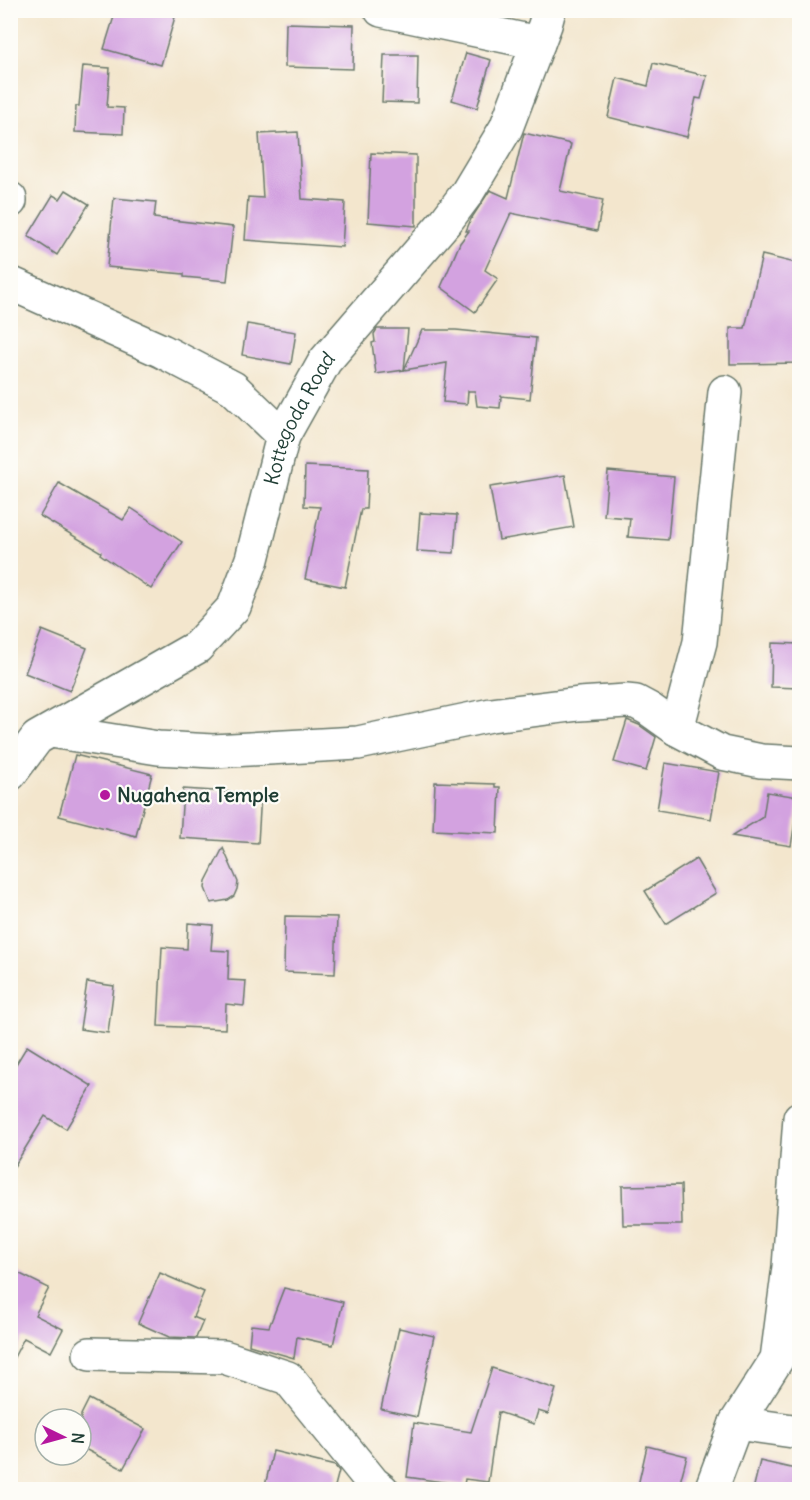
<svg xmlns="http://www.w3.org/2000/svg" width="810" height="1500" font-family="Delius,sans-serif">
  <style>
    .building { fill: #d3a2e0 }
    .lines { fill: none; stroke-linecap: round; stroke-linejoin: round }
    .minor-casing { stroke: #69786a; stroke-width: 36 }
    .minor { stroke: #fff; stroke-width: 33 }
    .poi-dot { fill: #b5179e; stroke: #fdfcf7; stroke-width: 2 }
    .labels { text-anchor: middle; stroke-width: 4.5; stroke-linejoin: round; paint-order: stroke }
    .street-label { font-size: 20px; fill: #1f3d34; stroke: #fdfcf7 }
    .poi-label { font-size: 20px; font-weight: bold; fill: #1f3d34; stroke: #fdfcf7; text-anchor: start }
  </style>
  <rect width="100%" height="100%" fill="#fdfcf7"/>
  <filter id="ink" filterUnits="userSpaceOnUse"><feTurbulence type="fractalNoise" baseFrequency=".0167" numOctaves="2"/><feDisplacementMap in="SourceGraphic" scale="12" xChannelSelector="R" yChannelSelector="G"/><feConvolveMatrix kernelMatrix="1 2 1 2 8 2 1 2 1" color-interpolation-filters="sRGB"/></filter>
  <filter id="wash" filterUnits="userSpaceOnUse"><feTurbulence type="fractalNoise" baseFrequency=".008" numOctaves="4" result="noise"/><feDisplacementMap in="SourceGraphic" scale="24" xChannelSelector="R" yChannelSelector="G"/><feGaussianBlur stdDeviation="1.35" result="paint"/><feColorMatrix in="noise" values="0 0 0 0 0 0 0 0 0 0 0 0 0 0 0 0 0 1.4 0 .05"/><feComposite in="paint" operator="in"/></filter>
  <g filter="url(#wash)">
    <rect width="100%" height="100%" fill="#f3e6cd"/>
    <g id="blocks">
      <g class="building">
        <polygon points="116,10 177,10 161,65 104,49"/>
        <polygon points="286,23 354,25 353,69 285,67"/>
        <polygon points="466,53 491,60 477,108 452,100"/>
        <polygon points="384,55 418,55 417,103 382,102"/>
        <polygon points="653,63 707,76 701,99 696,98 687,137 608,117 617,78 648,86"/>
        <polygon points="83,66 110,68 107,107 124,108 123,134 75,132 76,106 79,106"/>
        <polygon points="298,132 302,199 345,202 342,247 245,240 248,197 263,198 259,134"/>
        <polygon points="524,133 571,144 560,191 603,200 597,231 511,213 485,270 498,279 475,312 441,287 460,243 469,231 466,231 471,219 490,190 508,198"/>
        <polygon points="371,153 416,155 416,226 368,222"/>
        <polygon points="66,190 89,204 57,255 28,236 53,195 60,199"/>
        <polygon points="114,198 156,202 154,218 233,227 227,281 184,277 184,274 107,267"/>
        <polygon points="762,255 800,264 800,363 730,364 730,328 745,328"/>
        <polygon points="247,324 296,332 291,364 242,355"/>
        <polygon points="377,329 408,329 404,370 376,374 372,343 375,342 374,334"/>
        <polygon points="422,330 456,330 536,338 530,399 501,396 500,408 477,406 475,391 468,391 467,404 443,402 447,363 404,370"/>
        <polygon points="305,466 368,469 366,509 361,509 345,587 305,579 320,507 304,506"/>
        <polygon points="608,471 674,477 668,540 628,537 630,518 604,516"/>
        <polygon points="565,475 574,527 499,540 490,487"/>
        <polygon points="59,483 123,520 131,508 182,542 151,589 100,554 101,552 40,516"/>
        <polygon points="420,513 457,515 454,553 417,551"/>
        <polygon points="42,630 87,648 70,691 25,673"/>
        <polygon points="772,643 800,644 800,688 771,687"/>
        <polygon points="627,720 639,725 656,737 646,771 614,762"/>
        <polygon points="75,755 152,774 136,836 59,816"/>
        <polygon points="665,763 719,772 711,819 657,810"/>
        <polygon points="435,782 495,784 495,787 500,787 498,833 433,830"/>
        <polygon points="183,789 261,794 258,843 180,838"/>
        <polygon points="767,792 799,797 791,846 732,836 763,817"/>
        <polygon points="223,848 238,882 237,889 234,896 228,900 211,903 205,888 206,881"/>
        <polygon points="696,859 716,893 666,924 645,891"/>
        <polygon points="285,916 337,917 335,974 284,972"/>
        <polygon points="188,923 213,925 211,950 229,951 228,980 246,981 244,1006 226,1004 225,1029 158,1026 162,947 187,949"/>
        <polygon points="87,982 114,986 108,1033 80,1029"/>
        <polygon points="27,1046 92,1086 66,1129 45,1116 10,1173 10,1074"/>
        <polygon points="681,1185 682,1225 623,1225 622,1186"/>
        <polygon points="10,1269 49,1288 35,1315 63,1329 51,1352 24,1338 10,1365"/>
        <polygon points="160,1273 204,1292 193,1317 203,1321 196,1338 169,1337 138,1323"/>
        <polygon points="284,1288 343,1302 333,1345 297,1337 294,1358 249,1345 251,1325 269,1327"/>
        <polygon points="399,1328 434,1336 417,1417 381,1409"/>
        <polygon points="492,1368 556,1389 548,1414 538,1411 534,1424 498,1412 488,1482 465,1479 464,1485 407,1477 414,1423 471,1432"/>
        <polygon points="89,1399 145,1429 123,1469 81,1447 81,1415"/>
        <polygon points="647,1446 687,1456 678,1490 637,1490"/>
        <polygon points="273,1451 335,1466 339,1471 334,1490 264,1490"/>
        <polygon points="760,1461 800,1470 800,1490 753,1490"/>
      </g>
    </g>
  </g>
  <g filter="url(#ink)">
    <use href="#blocks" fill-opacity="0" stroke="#69786a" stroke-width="1.5"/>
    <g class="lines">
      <g class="minor-casing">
        <g id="minor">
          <polyline points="381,10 538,43"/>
          <polyline points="10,199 10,201"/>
          <polyline points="10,283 162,351 233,388 283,436"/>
          <polyline points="677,729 700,642 725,392"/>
          <polyline points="51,731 158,748 213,751 358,743 491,715 579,704 626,701 636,702 649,709 677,729 722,753 761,761 800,763"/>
          <path id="s1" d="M10,774L37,738L197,647L234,607L252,559L283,436L325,361L446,221L467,193L506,128L545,25L549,10"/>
          <polyline points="90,1354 224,1357 288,1378 373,1483 382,1490"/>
          <polyline points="736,1423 800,1432"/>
          <polyline points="711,1490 736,1423 777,1359 789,1267 800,1118"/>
        </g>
      </g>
      <use href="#minor" class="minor"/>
    </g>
  </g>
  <circle class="poi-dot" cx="105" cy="795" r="6"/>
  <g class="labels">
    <g class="street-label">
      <text dy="7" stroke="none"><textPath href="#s1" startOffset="484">Kottegoda Road</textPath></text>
    </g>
    <g class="poi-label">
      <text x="117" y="802">Nugahena Temple</text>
    </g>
  </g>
  <rect width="810" height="1500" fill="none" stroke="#fdfcf7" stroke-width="36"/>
  <g transform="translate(63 1437) rotate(95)"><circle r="28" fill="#fdfcf7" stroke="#a4b0a9" stroke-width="1.5"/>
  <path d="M0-4.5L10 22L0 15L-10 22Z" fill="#b5179e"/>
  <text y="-9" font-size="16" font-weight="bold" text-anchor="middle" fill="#1f3d34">N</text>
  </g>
</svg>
